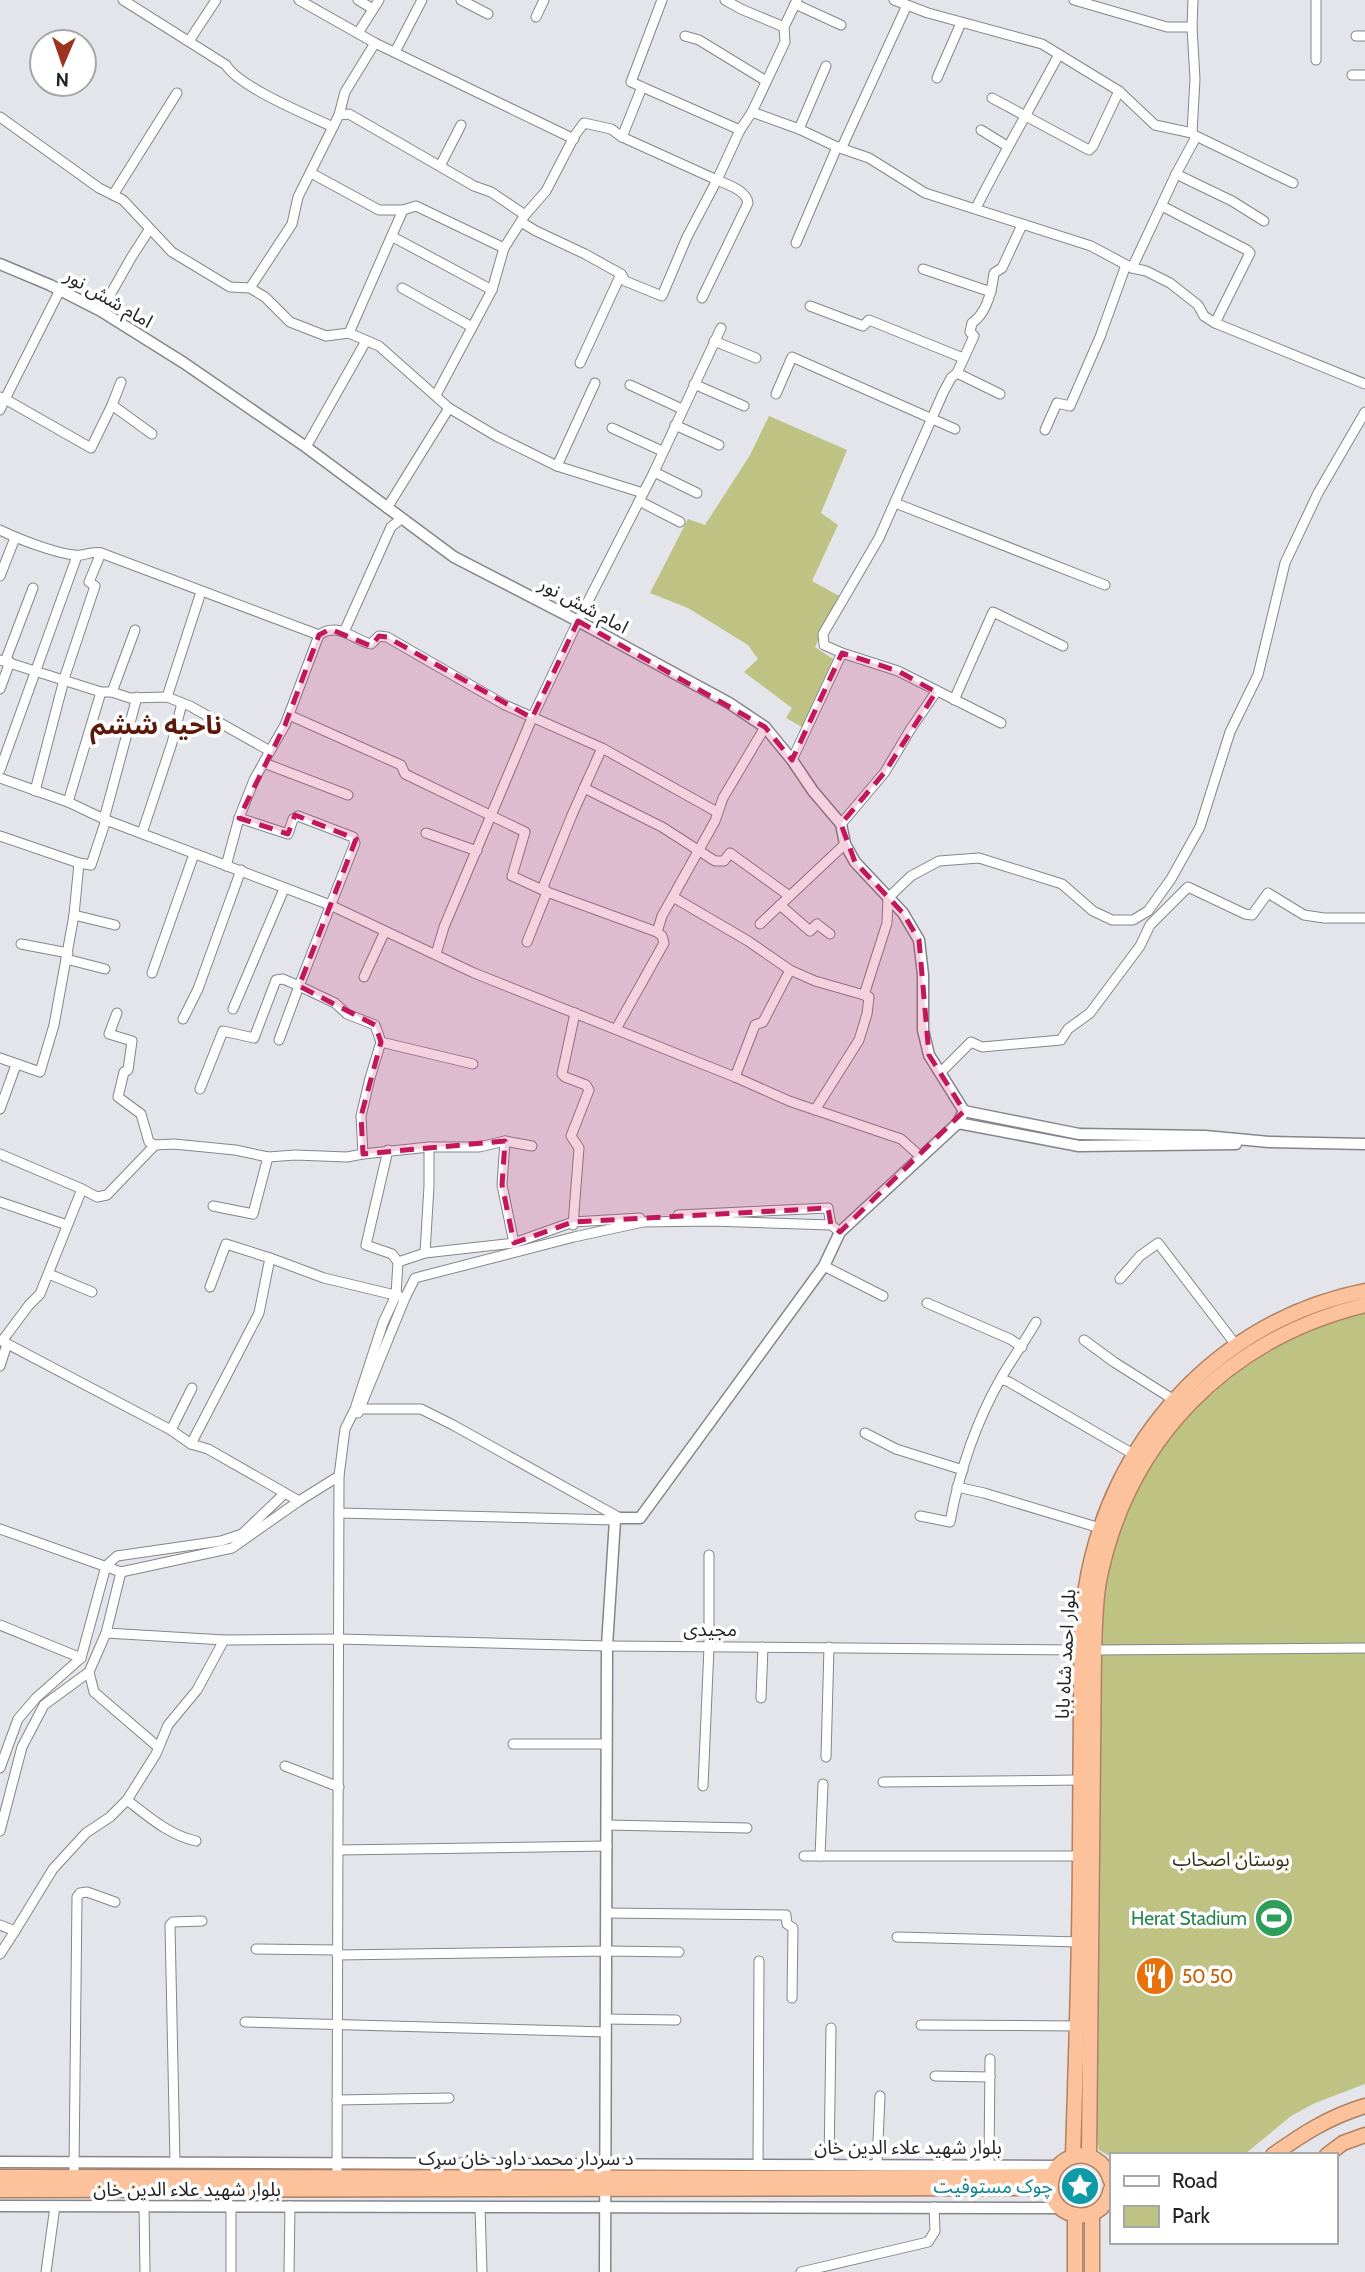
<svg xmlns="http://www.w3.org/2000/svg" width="1365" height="2272" font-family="Cabin,'Noto Sans Arabic',sans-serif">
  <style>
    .green { fill: #bec283 }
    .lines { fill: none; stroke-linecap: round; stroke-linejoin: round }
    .minor-casing { stroke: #84868c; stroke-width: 11 }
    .tertiary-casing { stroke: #84868c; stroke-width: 13 }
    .trunk-casing { stroke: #b08162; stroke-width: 17 }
    .minor { stroke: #fff; stroke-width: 9 }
    .tertiary { stroke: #fff; stroke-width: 10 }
    .trunk { stroke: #fcc29b; stroke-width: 14 }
    .marked { fill: #c2185b; fill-opacity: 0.2; stroke: #c2185b; stroke-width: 5; stroke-dasharray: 14 9; stroke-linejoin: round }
    .labels { text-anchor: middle; stroke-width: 7; stroke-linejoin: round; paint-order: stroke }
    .street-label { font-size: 19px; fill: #242427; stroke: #fff }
    .park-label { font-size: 19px; fill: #333514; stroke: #fff }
    .leisure-label { font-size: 19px; fill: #27864d; stroke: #fff; text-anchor: end }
    .food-label { font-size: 19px; fill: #c56008; stroke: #fff; text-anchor: start }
    .culture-label { font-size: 19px; fill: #0d838f; stroke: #fff; text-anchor: end }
    .district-label { font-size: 26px; font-weight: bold; fill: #5b190b; stroke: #fff }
  </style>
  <rect width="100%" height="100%" fill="#e3e5eb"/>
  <g class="green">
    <polygon points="769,416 847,450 821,513 838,525 812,581 839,596 815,647 833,659 802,727 786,718 792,708 744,672 758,659 748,645 688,608 650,593 688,519 705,525 750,455"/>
    <polygon points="1365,1313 1365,2084 1315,2103 1291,2116 1245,2154 1111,2155 1111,2157 1099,2150 1096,2134 1098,1633 1100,1600 1118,1524 1170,1430 1230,1371 1299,1331"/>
  </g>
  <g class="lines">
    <g class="minor-casing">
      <g id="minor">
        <path d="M123,0L226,65C239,87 308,115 333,127"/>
        <polyline points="299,0 375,43 574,139"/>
        <polyline points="358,0 373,9"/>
        <polyline points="461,0 488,14"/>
        <polyline points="662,0 631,82 740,130"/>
        <polyline points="725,0 741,9 784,27"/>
        <polyline points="894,0 928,13 1042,44 1119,91 1155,125 1192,133 1195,79 1192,27 1193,0"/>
        <polyline points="1074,0 1167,27 1192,27"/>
        <polyline points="795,4 841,25"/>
        <polyline points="536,17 544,0"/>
        <polyline points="358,33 379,0"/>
        <polyline points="685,36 699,40 766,81"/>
        <polyline points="1356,36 1365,36"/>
        <polyline points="189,41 216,0"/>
        <polyline points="395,52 422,0"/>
        <polyline points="1316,60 1316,0"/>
        <polyline points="1352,75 1365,75"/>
        <polyline points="937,78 961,23"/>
        <polyline points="992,98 1089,150 1093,146 1119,91"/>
        <polyline points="752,112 785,42 784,27 797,0"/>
        <polyline points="339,115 345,92 375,43"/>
        <polyline points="0,117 99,188 123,200 172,252 230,287 250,288 265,297 290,322 326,336 349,333 379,346 449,408 496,436 557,466 643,493"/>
        <polyline points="799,129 826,66"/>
        <polyline points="981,130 1007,146"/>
        <polyline points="1194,135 1293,183"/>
        <polyline points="622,137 642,87"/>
        <polyline points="842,147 907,5"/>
        <polyline points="440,166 461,125"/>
        <polyline points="311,173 379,210 403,210 416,206 504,248"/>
        <polyline points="1176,174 1232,201 1264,221"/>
        <polyline points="113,195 177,93"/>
        <polyline points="1162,206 1247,250 1250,253 1215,323"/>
        <path d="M976,208C1002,156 1031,107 1058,56"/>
        <path d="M521,222L536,231L585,254L621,274L625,281L662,296L687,237L717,180C728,185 746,190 748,203L702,298"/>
        <polyline points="393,237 492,290"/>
        <polyline points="796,243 837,147"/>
        <polyline points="1132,268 1176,174 1196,137"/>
        <polyline points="923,269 991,292"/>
        <polyline points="250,288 292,224 298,197 339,115 349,114 474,186 491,192 525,215"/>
        <polyline points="402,288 472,327"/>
        <polyline points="810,306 863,326 869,320 963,358"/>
        <polyline points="101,311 131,258 149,230"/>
        <polyline points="349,333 403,210"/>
        <polyline points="714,341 756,358"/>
        <polyline points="580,363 621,274"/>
        <polyline points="957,373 1000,394"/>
        <polyline points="694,384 744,406"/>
        <polyline points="630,385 682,409"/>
        <polyline points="776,394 792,357 955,429"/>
        <polyline points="436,395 492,290 504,248 525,215 546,191 575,135 584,123 611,129 622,137 717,180 740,130 752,112 799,129 837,147 869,158 925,193 1091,246 1132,268 1146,271 1170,283 1198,305 1204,316 1215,323 1365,384"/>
        <polyline points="0,397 5,399 60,290"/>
        <polyline points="112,405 152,434"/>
        <polyline points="0,410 5,399 91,448 112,405 121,382"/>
        <polyline points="675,425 719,445"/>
        <polyline points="612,428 662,451"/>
        <polyline points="1045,430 1057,403 1070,406 1100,337 1126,265"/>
        <polyline points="306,447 366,341"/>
        <polyline points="557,466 595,383"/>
        <polyline points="654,472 697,493"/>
        <polyline points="639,501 680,522"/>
        <polyline points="895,503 1105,585"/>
        <polyline points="387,508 449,408"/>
        <path d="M0,530C18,539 55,553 74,555C84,557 91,550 101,553L89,582L95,586L65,676L35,791"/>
        <path d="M101,553L319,635C338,621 353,640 371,644L379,636L387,637L505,705L602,748L717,812"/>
        <polyline points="0,576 15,538"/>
        <polyline points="344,632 391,527 401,519"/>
        <polyline points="842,653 898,671 1001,723"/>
        <polyline points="0,660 101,692 112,692 130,698 167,697 190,706 270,751 254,780 239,818 226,866"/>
        <polyline points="0,689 10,662 6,659 33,588"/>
        <polyline points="112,692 135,630"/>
        <polyline points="167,697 201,592"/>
        <polyline points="954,700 993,612 1063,646"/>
        <polyline points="289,715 401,765 405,774 525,832 512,876 547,892 657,932"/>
        <polyline points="270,751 285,725 319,635"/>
        <path d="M792,760L842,653L824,645L823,634L879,538L943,393L951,378L957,373L974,336L970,332L972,323C987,313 992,290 994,273L1002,268L1022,225"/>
        <polyline points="264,763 348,795"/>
        <polyline points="0,770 77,556"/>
        <polyline points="0,778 68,802 106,820"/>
        <polyline points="584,788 662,827 715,861 724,861 730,853 788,895"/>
        <polyline points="68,802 101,692"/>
        <polyline points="104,819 137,697"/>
        <polyline points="841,824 885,772 910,730 936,692"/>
        <polyline points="142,833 172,743 182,703"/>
        <polyline points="426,833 477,851"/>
        <polyline points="0,836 79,863 91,865 106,820 330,905 474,973 735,1077 789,1101 901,1139 921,1157"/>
        <polyline points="79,863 74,915 115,925"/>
        <polyline points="673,897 748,941 790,970 815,981 864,995"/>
        <polyline points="780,905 810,931 817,924 830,934"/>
        <polyline points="74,915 66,959 105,969"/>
        <polyline points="760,924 845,844"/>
        <polyline points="527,942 547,892 543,887 572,815 602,748"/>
        <polyline points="21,944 68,953"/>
        <polyline points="436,954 444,927 532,718 578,621 654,472 721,328"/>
        <polyline points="152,973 194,854"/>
        <polyline points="364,977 385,931"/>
        <polyline points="233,1009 284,889"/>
        <polyline points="117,1013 109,1034 132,1041 128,1070 124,1072 118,1097 141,1114 149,1142 155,1145 174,1144 235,1150 268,1157 295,1155 347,1157 363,1154"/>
        <polyline points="183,1019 198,989 241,870"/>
        <polyline points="616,1029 664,943 662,936 657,932 662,916 715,821 723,798 765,727"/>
        <polyline points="279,1040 299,986 335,1003 347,1014 375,1025 381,1042 370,1078 361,1116 363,1154 429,1147"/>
        <polyline points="381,1042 473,1064"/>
        <polyline points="0,1058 40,1072 54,1025 66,959"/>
        <polyline points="940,1073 971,1042 982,1047 1061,1040 1068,1029 1090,1013 1140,946 1150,925 1188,887 1245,914 1252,915 1268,893 1304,915 1324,918 1365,918"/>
        <polyline points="735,1077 755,1025 763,1022 790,970"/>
        <polyline points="200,1089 223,1031 254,1038 276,980 283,979 299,986 355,843 353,837 298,816 293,819 288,834 239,818"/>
        <polyline points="0,1109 16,1065"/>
        <polyline points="815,1110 859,1040 867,1014 869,997 864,995 887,923 888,898 911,876 939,861 979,858 1062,884 1093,911 1112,920 1133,920 1148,911 1171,879 1200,827 1230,732 1258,675 1285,563 1318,493 1365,412"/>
        <polyline points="505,1141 502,1185 514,1243"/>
        <polyline points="155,1145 107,1195 97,1197 82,1189 40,1294 29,1305 2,1341 171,1430 191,1444 208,1449 299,1501"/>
        <polyline points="0,1154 82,1189"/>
        <polyline points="0,1202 67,1225"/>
        <polyline points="213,1206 253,1214 268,1157"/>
        <polyline points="678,1215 828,1208 831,1225"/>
        <polyline points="573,1225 579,1148 571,1136 589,1090 586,1085 565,1077 562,1074 575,1013"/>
        <polyline points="425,1253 429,1186 429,1147 479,1147 505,1141 532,1146"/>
        <polyline points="270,1258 324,1278 399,1296"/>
        <polyline points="398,1262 425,1253 514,1243 573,1222 640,1218"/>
        <polyline points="824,1266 883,1296"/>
        <polyline points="49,1274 92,1292"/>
        <polyline points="1120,1279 1140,1256 1158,1243 1236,1345"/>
        <polyline points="927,1303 1010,1339 1022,1347"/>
        <polyline points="1084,1340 1114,1362 1174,1400"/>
        <polyline points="0,1366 7,1344"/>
        <polyline points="1001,1379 1009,1382 1133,1454"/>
        <polyline points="356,1409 421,1409 453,1425 620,1518"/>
        <polyline points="358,1413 405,1298 415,1278 574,1237 643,1222 711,1221 831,1225 840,1232"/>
        <polyline points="171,1430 192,1388"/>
        <polyline points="865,1433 896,1449 963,1470"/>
        <polyline points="191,1444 259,1313 270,1258 226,1244 210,1287"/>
        <polyline points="957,1487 984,1493 1100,1528"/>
        <polyline points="339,1513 615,1520"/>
        <path d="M920,1516L950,1522C959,1473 976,1422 1001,1378C1012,1359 1025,1341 1036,1322"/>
        <polyline points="0,1529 121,1572 232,1548 299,1501 339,1476"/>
        <polyline points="0,1625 81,1658"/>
        <polyline points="106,1633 224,1640 339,1639 607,1646 1081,1650"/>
        <polyline points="1094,1650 1365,1648"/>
        <polyline points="89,1672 94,1692 158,1747"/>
        <polyline points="761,1698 763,1647"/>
        <polyline points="513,1744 607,1744"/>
        <polyline points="826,1757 829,1647"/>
        <polyline points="285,1766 339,1787"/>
        <polyline points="0,1768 18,1719 36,1698 81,1658 106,1566 117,1556 221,1541 242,1534 284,1494"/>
        <polyline points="883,1782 1081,1780"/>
        <polyline points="703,1786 709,1647 709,1555"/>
        <path d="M127,1800C149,1817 169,1835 196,1841"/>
        <polyline points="607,1825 747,1828"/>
        <polyline points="0,1831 22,1747 44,1705 89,1672 106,1633 121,1572"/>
        <polyline points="339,1850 607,1846"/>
        <polyline points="804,1856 1080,1856"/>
        <polyline points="820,1856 823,1784"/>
        <polyline points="607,1913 786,1915 787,1924 793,1928 792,1998"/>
        <polyline points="0,1925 15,1931 0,1954"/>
        <polyline points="15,1931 53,1869 86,1833 110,1817 127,1800 156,1754 168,1725 197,1690 224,1640"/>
        <polyline points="897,1937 1079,1942"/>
        <polyline points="256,1949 337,1950"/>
        <polyline points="337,1955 606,1951 679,1952"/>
        <polyline points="606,2019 676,2020"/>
        <polyline points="245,2022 606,2032"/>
        <polyline points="921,2025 1077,2026"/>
        <polyline points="935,2076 990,2077"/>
        <polyline points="337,2100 449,2098"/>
        <polyline points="175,2162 170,1925 173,1922 202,1921"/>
        <polyline points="758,2164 759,1961"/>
        <polyline points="829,2164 831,2028"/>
        <polyline points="877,2164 880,2096"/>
        <polyline points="989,2164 990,2059"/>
        <polyline points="74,2169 77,1897 80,1893 87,1892 115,1902"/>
        <polyline points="337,2177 339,1476 345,1429 355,1409 383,1323 396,1295 398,1262 392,1254 366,1245 388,1150"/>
        <polyline points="144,2206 145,2272"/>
        <polyline points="480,2207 482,2272"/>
        <polyline points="46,2272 55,2206"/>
        <polyline points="231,2272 231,2206"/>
        <polyline points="289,2272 290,2206"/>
        <polyline points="801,2272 928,2242 935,2231 934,2207"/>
      </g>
    </g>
    <g class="tertiary-casing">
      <g id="tertiary">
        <polyline points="0,264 50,285 101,311 184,363 306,447 454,557 578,621 729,703 765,727 792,760 813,791 841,824 845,844 855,862 903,913 919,940 923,975 923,1030 929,1055 964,1111 958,1123 840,1232 824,1266 640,1518 620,1518 615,1520 607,1646 605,2272"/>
        <polyline points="964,1111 1079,1134 1205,1136 1269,1142 1365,1144"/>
        <polyline points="958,1123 1079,1146 1236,1144"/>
        <polyline points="0,2162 1058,2166"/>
        <polyline points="0,2206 1060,2208"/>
      </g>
    </g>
    <g class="trunk-casing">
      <g id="trunk">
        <path d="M1273,2155C1304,2133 1329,2117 1365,2106"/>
        <polyline points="1327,2155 1343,2143 1365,2135"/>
        <path d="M1073,2156C1076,2053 1080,1949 1080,1845C1080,1796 1081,1746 1081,1697C1081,1660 1081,1623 1086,1587C1110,1440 1218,1320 1365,1291"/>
        <path d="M1089,2156L1094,1650C1095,1627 1095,1603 1099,1581C1127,1440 1226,1339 1365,1305"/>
        <polyline points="0,2177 850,2178 1052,2176"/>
        <path d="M1111,2181C1106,2162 1088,2150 1069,2158C1061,2162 1054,2169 1052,2178C1041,2217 1102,2233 1111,2189"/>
        <polyline points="0,2190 1051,2188"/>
        <polyline points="1075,2216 1075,2272"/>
        <polyline points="1092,2272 1092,2214"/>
      </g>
    </g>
    <use href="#minor" class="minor"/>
    <use href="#tertiary" class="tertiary"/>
    <use href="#trunk" class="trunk"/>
  </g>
  <path class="marked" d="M578,621L765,727L792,760L842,653L898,671L936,692L885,772L841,824L855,862L903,913L919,940L929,1055L964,1111L840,1232L831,1225L828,1208L573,1222L514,1243L502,1185L505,1141L363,1154L361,1116L381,1042L375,1025L299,986L356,839L295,815L288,834L239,818L285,725L319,635L330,629L371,646L379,636L387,637L532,718Z"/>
  <defs>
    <g id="stadium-disc" transform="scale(2.0125)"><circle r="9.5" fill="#2e9e5b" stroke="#fff"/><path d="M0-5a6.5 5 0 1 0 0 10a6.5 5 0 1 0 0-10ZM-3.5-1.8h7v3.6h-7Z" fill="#fff"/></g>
    <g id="restaurant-disc" transform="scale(2.0125)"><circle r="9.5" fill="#e8710a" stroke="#fff"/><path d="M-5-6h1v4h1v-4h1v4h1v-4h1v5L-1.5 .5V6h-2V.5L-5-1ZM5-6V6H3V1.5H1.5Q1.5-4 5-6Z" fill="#fff"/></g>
    <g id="sight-disc" transform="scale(2.0125)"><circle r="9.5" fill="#0f9aa8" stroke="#fff"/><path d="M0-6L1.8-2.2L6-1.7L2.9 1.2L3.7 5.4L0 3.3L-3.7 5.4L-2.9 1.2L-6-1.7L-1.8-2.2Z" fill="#fff"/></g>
  </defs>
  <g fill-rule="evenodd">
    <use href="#stadium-disc" x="1274" y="1918"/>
    <use href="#restaurant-disc" x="1155" y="1976"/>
    <use href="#sight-disc" x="1080" y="2186"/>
  </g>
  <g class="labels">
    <g class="street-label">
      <text transform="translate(109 298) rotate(30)" y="7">امام شش نور</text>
      <text transform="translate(584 605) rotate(28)" y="7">امام شش نور</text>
      <text x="710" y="1636">مجیدی</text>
      <text transform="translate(1065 1654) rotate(-87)" y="7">بلوار احمد شاه بابا</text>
      <text x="908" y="2154">بلوار شهید علاء الدین خان</text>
      <text x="526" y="2165">د سردار محمد داود خان سړک</text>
      <text x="187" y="2196">بلوار شهید علاء الدین خان</text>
    </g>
    <g class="park-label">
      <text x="1231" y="1866">بوستان اصحاب</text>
    </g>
    <g class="leisure-label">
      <text x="1247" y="1925">Herat Stadium</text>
    </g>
    <g class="food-label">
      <text x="1182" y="1983">50 50</text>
    </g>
    <g class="culture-label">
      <text x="1053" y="2193">چوک مستوفیت</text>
    </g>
    <g class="district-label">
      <text x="156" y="734">ناحیه ششم</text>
    </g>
  </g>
  <rect x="1110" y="2153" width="228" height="91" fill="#ffffff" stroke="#a7a7a9" stroke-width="2"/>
  <rect x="1124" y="2176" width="35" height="10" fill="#ffffff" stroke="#a7a7a9" stroke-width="2"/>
  <text x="1172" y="2188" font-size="21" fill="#242427">Road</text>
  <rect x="1124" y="2206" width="35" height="21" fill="#bec283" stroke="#a7a7a9" stroke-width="2"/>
  <text x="1172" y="2223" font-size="21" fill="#242427">Park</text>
  <g transform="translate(63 63) rotate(182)"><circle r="33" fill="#ffffff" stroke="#a7a7a9" stroke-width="2"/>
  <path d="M0-5L12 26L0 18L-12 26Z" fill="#9c331d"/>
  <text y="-10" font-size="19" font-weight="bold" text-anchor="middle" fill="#242427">N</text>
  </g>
</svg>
